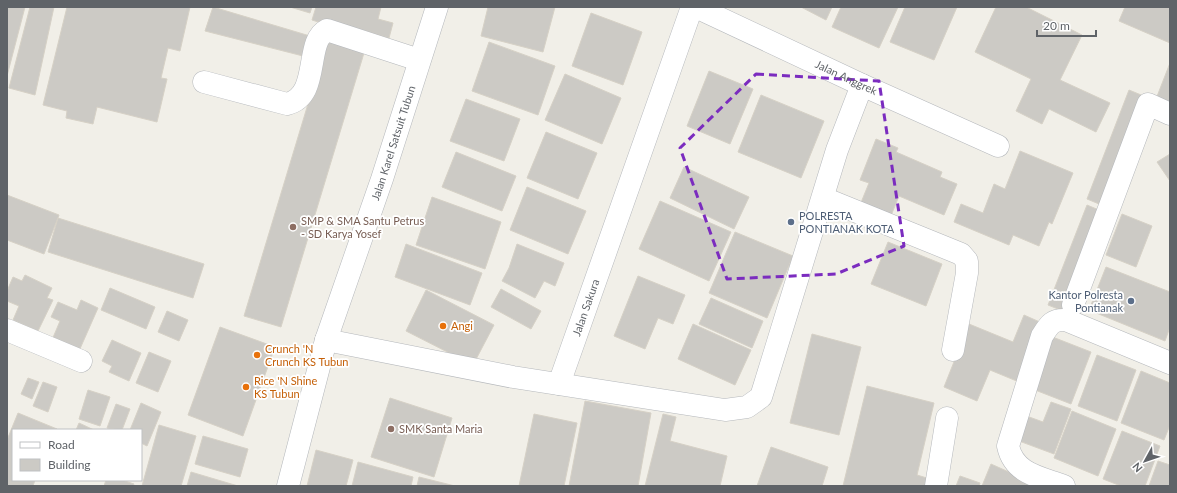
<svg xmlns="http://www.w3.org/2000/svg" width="1177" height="493" font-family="Lato,sans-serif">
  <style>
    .building { fill: #cccac5; stroke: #d6d1c6 }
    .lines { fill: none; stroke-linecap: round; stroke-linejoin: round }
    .minor-casing { stroke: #b5b8bc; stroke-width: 23 }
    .minor { stroke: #fff; stroke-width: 22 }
    .marked { fill: none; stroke: #7b2cbf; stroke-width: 3; stroke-dasharray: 8 5; stroke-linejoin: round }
    .service-dot { fill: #5c6f8a; stroke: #fff; stroke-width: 1.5 }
    .education-dot { fill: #8d6e63; stroke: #fff; stroke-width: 1.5 }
    .food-dot { fill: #e8710a; stroke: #fff; stroke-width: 1.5 }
    .labels { text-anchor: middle; stroke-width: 3.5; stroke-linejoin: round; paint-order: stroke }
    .street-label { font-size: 11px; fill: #5f6368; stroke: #fff }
    .service-label { font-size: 11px; fill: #4e5e75; stroke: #fff; text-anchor: start }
    .education-label { font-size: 11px; fill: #785e54; stroke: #fff; text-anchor: start }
    .food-label { font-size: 11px; fill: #c56008; stroke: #fff; text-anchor: start }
  </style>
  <rect width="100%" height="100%" fill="#f1efe8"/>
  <g class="building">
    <polygon points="7,7 25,7 7,76"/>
    <polygon points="30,7 54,7 35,95 9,88"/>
    <polygon points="67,7 190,7 180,51 168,48 161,78 167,79 157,122 97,107 93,124 66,118 67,111 43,105"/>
    <polygon points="213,7 310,36 303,56 205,31"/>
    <polygon points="290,7 312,7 310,13"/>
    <polygon points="316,7 381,7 378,19 393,23 389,38 346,25 344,30 312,20"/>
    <polygon points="488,7 555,7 543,52 481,36"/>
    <polygon points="801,7 832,7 826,20"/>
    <polygon points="841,7 898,7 879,48 832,27"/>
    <polygon points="905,7 957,7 934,60 890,42"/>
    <polygon points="996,7 1026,7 1082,35 1060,80 1110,103 1096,132 1049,109 1042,124 1016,111 1031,79 975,52"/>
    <polygon points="1125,7 1170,7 1170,43 1119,21"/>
    <polygon points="591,13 642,32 623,85 572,66"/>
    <polygon points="327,41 364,53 281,327 244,316"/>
    <polygon points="489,42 555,66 538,115 472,91"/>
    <polygon points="1170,63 1170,105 1156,99"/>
    <polygon points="709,71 753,89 730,144 687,126"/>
    <polygon points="565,74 621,98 602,144 545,120"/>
    <polygon points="1129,90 1146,97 1104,206 1087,199"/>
    <polygon points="761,95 824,121 801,178 738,152"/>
    <polygon points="466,99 520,119 504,161 450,141"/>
    <polygon points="546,132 597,153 578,199 527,178"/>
    <polygon points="876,139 898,148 896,152 942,172 940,177 957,184 944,215 899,196 890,218 860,205 869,183 860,180"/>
    <polygon points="1020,151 1073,173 1052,224 1049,222 1039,246 1013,235 1009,245 954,222 961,204 983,213 994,184 1005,189"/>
    <polygon points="456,152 516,176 502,211 442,187"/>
    <polygon points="1170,154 1170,181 1157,162"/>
    <polygon points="684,167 749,197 734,229 670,198"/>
    <polygon points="527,187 586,211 568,254 510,230"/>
    <polygon points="7,195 59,215 44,254 7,240"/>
    <polygon points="432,197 501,222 485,269 416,245"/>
    <polygon points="660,201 731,232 709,281 639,249"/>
    <polygon points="1087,205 1106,213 1068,313 1048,305"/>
    <polygon points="1122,214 1152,226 1136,267 1106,255"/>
    <polygon points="58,218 204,264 193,298 48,252"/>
    <polygon points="735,232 793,256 767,318 709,293"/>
    <polygon points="888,242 942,264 926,306 871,284"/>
    <polygon points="406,244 482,273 470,305 395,277"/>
    <polygon points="517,244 564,263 555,286 544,281 535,298 502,281 509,268"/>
    <polygon points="1106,267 1170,292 1170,327 1165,341 1089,310"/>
    <polygon points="25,275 52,288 47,298 53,300 38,331 13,320 19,306 7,301 7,291 13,277 22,281"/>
    <polygon points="638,276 685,295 673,324 658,318 645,349 614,336"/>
    <polygon points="110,288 155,307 146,329 101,310"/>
    <polygon points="501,289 541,311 531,329 491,307"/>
    <polygon points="426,290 494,325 473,365 406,331"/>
    <polygon points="711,298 763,321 752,348 699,324"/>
    <polygon points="81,300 98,308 79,351 52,340 60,321 51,317 58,302 77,310"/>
    <polygon points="167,311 188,320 179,341 158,332"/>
    <polygon points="1024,315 1042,323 1019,382 990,370 977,401 944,387 969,324 1013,342"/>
    <polygon points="693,324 751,350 735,385 678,359"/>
    <polygon points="220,327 275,347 243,436 188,415"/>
    <polygon points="812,334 861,347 839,435 790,423"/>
    <polygon points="1050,336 1091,352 1071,404 1030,388"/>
    <polygon points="112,340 141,353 129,381 109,372 112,366 102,361"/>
    <polygon points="149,352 171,361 158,392 136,383"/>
    <polygon points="1097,355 1136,370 1117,421 1078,406"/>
    <polygon points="1141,371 1170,383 1170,425 1164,440 1121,423"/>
    <polygon points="28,378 39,382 32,399 21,394"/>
    <polygon points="43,382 57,387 48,412 33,406"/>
    <polygon points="867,386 934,403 917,475 930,479 928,486 843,486"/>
    <polygon points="88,390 110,397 100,426 79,419"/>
    <polygon points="390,398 452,418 434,477 371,457"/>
    <polygon points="585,401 651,413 638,486 569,486"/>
    <polygon points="1051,402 1071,409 1054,454 1011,438 1021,414 1043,422"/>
    <polygon points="141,403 161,412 147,446 141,443 141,430 130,430"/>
    <polygon points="116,404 130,409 122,430 107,428"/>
    <polygon points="1072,411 1116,429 1098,476 1054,458"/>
    <polygon points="18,413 57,429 13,430 13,480 35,480 33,486 7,486 7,440"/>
    <polygon points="534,414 577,423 564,486 519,486"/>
    <polygon points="663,414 676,417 670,441 727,456 720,486 645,486"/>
    <polygon points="79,423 94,430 76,430"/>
    <polygon points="159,425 196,436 181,486 142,486"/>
    <polygon points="1122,431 1160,446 1145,486 1121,486 1103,479"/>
    <polygon points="203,436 248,449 240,477 195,464"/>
    <polygon points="771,447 828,467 822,486 757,486"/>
    <polygon points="316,450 353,460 346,486 307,486"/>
    <polygon points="1158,461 1170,465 1170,486 1149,486"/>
    <polygon points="358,462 413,477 411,486 352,486"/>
    <polygon points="991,464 1040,486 982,486"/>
    <polygon points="191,472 238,486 187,486"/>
    <polygon points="960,476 980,483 979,486 956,486"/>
    <polygon points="419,477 455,486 417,486"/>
    <polygon points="106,480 122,480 134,484 133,486 104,486"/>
  </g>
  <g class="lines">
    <g class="minor-casing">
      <g id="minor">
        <path id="s1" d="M696,7L862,85L998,146"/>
        <path d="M204,82L287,104C321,96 304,41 327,30L419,60"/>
        <polyline points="823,198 961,254 967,261 967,273 953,350"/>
        <polyline points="1073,305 1148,104 1170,114"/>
        <polyline points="7,330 81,361"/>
        <polyline points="326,340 513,377 725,410 747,407 761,397 837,150 862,85"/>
        <path id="s2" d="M559,384L692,7"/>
        <path id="s3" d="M288,486L326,340L382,179L437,7"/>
        <polyline points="936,486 947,418"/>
        <path d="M1064,486C1040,477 1014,474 1008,446L1042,336C1049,325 1052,319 1066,320L1170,363"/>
      </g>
    </g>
    <use href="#minor" class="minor"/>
  </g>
  <path class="marked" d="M756,74L879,81L904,246L836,274L727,279L680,148Z"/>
  <g class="service-dot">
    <circle cx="791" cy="222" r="4"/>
    <circle cx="1131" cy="301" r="4"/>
  </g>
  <g class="education-dot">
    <circle cx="293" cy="227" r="4"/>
    <circle cx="391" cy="429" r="4"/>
  </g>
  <g class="food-dot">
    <circle cx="443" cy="326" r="4"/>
    <circle cx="257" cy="355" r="4"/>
    <circle cx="246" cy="387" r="4"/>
  </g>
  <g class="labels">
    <g class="street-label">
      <text dy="4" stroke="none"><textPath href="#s1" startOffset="166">Jalan Anggrek</textPath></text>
      <text dy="4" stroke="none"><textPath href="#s3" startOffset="359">Jalan Karel Satsuit Tubun</textPath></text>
      <text dy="4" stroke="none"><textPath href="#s2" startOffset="81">Jalan Sakura</textPath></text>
    </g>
    <g class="service-label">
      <text x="799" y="220">POLRESTA<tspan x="799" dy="13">PONTIANAK KOTA</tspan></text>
      <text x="1123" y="299" text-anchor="end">Kantor Polresta<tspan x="1123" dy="13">Pontianak</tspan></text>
    </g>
    <g class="education-label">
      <text x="301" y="225">SMP &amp; SMA Santu Petrus<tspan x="301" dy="13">- SD Karya Yosef</tspan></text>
      <text x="399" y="433">SMK Santa Maria</text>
    </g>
    <g class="food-label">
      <text x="451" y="330">Angi</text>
      <text x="265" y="353">Crunch 'N<tspan x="265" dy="13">Crunch KS Tubun</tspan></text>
      <text x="254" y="385">Rice 'N Shine<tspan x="254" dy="13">KS Tubun</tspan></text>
    </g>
  </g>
  <rect width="1177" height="493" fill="none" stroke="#5f6368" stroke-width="16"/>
  <rect x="12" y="429" width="130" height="52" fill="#ffffff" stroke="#bfc1c3"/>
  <rect x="20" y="442" width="20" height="6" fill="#ffffff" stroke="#bfc1c3"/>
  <text x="48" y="449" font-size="12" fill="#5f6368">Road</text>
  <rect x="20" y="459" width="20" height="12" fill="#cccac5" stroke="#bfc1c3"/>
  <text x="48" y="469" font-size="12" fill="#5f6368">Building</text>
  <g transform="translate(1145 461) rotate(230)" stroke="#ffffff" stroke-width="3" paint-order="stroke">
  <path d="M0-3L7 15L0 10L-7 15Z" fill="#5f6368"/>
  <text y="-6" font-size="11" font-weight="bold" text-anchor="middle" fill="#5f6368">N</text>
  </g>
  <path d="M1037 30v6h59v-6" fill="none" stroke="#5f6368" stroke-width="2"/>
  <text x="1043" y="30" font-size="12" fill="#5f6368" stroke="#ffffff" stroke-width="3" paint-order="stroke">20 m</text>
</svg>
